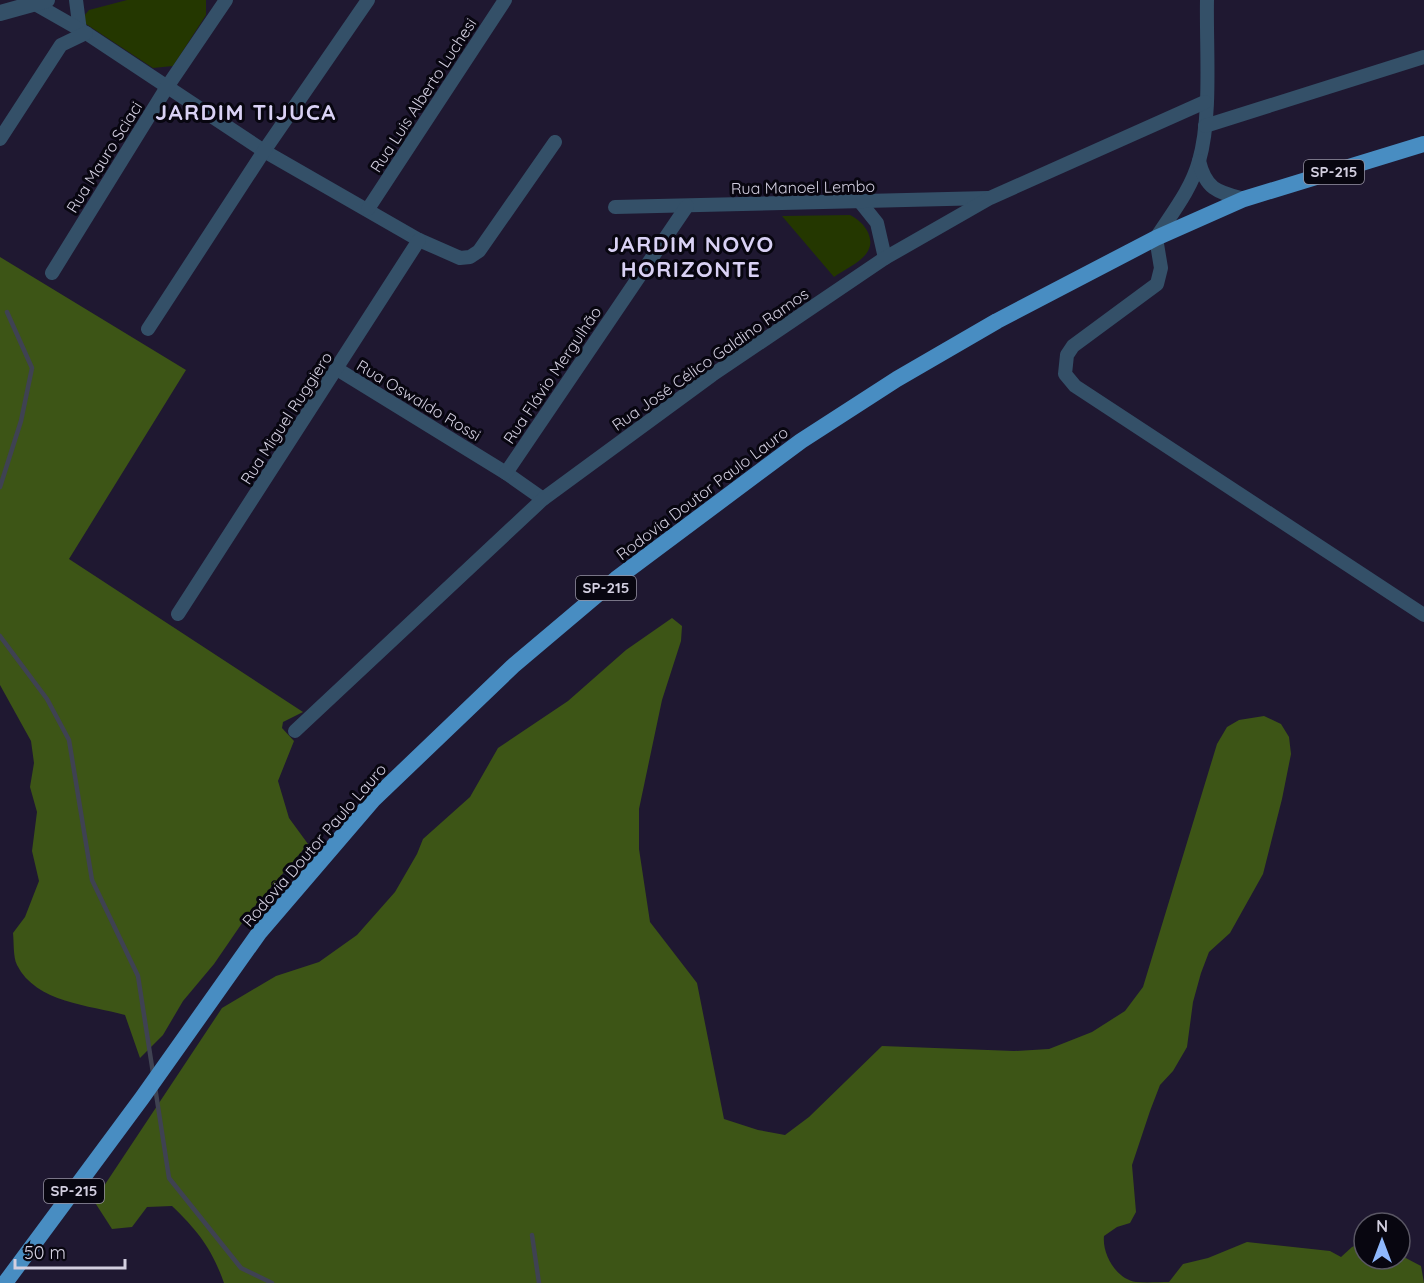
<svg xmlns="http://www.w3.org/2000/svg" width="1424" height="1283" font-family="Quicksand,sans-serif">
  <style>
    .green { fill: #243700 }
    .forest { fill: #3d5516 }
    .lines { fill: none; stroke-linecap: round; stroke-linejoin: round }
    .stream { stroke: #3f4252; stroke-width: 4.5 }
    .minor { stroke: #345068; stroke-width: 14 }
    .tertiary { stroke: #345068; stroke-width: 16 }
    .trunk { stroke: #488dc2; stroke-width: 16 }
    .labels { text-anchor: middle; stroke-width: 6; stroke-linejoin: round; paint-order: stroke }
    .shield { fill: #080610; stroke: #9693a2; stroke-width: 1.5 }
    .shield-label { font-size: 15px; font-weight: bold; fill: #d3cfe0 }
    .street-label { font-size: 16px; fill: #d3cfe0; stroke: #080610 }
    .district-label { font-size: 22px; font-weight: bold; letter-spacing: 1.5px; fill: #d9d1f4; stroke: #080610 }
  </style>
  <rect width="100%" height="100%" fill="#1f1831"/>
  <g class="green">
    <polygon points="127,0 206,0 206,15 173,66 153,68 86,24 84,16 89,10"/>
    <path d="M850,215C863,221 878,239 866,254C859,263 844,270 834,277L782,216Z"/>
  </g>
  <g class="forest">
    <path d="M0,257L186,370L69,559L303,712L283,722L282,728L294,741L278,781L289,818L308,844L249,913L214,964L183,1001L163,1035L140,1058L125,1015C90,1005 36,1003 17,965C13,957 14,942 13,933L25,917L39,881L32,851L37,812L30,787L34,763L31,741L0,685Z"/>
    <path d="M672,618L682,626L681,641L662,700L639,809V849L650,922L697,983L724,1119L758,1130L785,1135L809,1117L882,1046L1014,1051L1049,1049L1092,1032L1125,1011L1143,987L1217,744L1227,727L1239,720L1264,716L1281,724L1289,737L1291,754L1282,799L1263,874L1230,933L1209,952L1201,973L1193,1002L1187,1047L1173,1071L1160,1085L1150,1111L1132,1165L1136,1212L1130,1223L1117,1227L1104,1236C1102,1254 1116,1279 1136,1282C1147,1283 1159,1282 1169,1282L1183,1264L1208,1258L1247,1242L1330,1251L1341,1257L1352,1247L1364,1242V1259H1400V1255L1421,1266L1424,1283H224C212,1249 198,1231 172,1206L147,1207L132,1227L112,1229L94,1201L222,1008L276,976L319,962L357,935L395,892L417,854L423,839L470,797L498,748L568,701L626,650Z"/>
  </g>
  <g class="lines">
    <g class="stream">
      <polyline points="0,487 21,421 32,368 7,312"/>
      <polyline points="0,636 47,699 69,740 92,880 138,976 153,1073"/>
      <polyline points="155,1087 169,1178 241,1268 272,1283"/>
      <polyline points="532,1235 539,1283"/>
    </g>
    <g class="minor">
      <polyline points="76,0 80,31"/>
      <path d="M1207,0C1206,48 1212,116 1199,161C1191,190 1172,213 1156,238L1161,268L1157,284L1073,346L1067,355L1065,374L1075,386L1424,615"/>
      <polyline points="35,4 86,33 264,151 419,240 460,258 470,257 479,251 555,142"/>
      <polyline points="1205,126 1424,57"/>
      <polyline points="0,139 61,45 86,33"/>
      <path d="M1199,161C1206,190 1218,192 1244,199"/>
      <polyline points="861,203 877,223 885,258"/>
      <polyline points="615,207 988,198"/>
      <polyline points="368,209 505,0"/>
      <polyline points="52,273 167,87 226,0"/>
      <polyline points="148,329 264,151 368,0"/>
      <polyline points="337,369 506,473 543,499"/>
      <polyline points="506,473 687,206"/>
      <polyline points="178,614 419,240"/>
      <polyline points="295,731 543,499 712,375 885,258 990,198 1205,102"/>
    </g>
    <polyline class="tertiary" points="0,13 47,0"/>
    <polyline class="trunk" points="5,1283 142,1098 259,933 373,800 513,666 616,579 801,441 897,379 997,321 1156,238 1244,199 1424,144"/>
  </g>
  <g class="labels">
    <g class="shield">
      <rect x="1304" y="160" width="60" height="24" rx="4.5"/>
      <rect x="576" y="576" width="60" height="24" rx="4.5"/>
      <rect x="44" y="1179" width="60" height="24" rx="4.5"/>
    </g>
    <g class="shield-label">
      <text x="1334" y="177">SP-215</text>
      <text x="606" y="593">SP-215</text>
      <text x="74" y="1196">SP-215</text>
    </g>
    <g class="street-label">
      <text transform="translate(423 95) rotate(-57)" y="6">Rua Luis Alberto Luchesi</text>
      <text transform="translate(104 157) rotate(-58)" y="6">Rua Mauro Sciaci</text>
      <text transform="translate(803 187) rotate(-1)" y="6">Rua Manoel Lembo</text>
      <text transform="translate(710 359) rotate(-35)" y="6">Rua José Célico Galdino Ramos</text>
      <text transform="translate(552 375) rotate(-56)" y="6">Rua Flávio Mergulhão</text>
      <text transform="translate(419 400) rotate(31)" y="6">Rua Oswaldo Rossi</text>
      <text transform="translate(286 418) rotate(-57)" y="6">Rua Miguel Ruggiero</text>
      <text transform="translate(702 493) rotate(-37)" y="6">Rodovia Doutor Paulo Lauro</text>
      <text transform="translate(314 845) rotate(-49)" y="6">Rodovia Doutor Paulo Lauro</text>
    </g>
    <g class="district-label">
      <text x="246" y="120">JARDIM TIJUCA</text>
      <text x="691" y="252">JARDIM NOVO<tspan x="691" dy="25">HORIZONTE</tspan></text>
    </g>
  </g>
  <g transform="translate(1382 1241)"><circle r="28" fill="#080610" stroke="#595663" stroke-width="1.5"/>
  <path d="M0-4.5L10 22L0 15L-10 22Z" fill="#8fb8fd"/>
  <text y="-9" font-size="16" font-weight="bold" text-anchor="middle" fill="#d3cfe0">N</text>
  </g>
  <path d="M15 1259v9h110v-9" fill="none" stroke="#d3cfe0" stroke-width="3"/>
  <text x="24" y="1259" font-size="18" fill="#d3cfe0" stroke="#080610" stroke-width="4.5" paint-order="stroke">50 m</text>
</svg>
